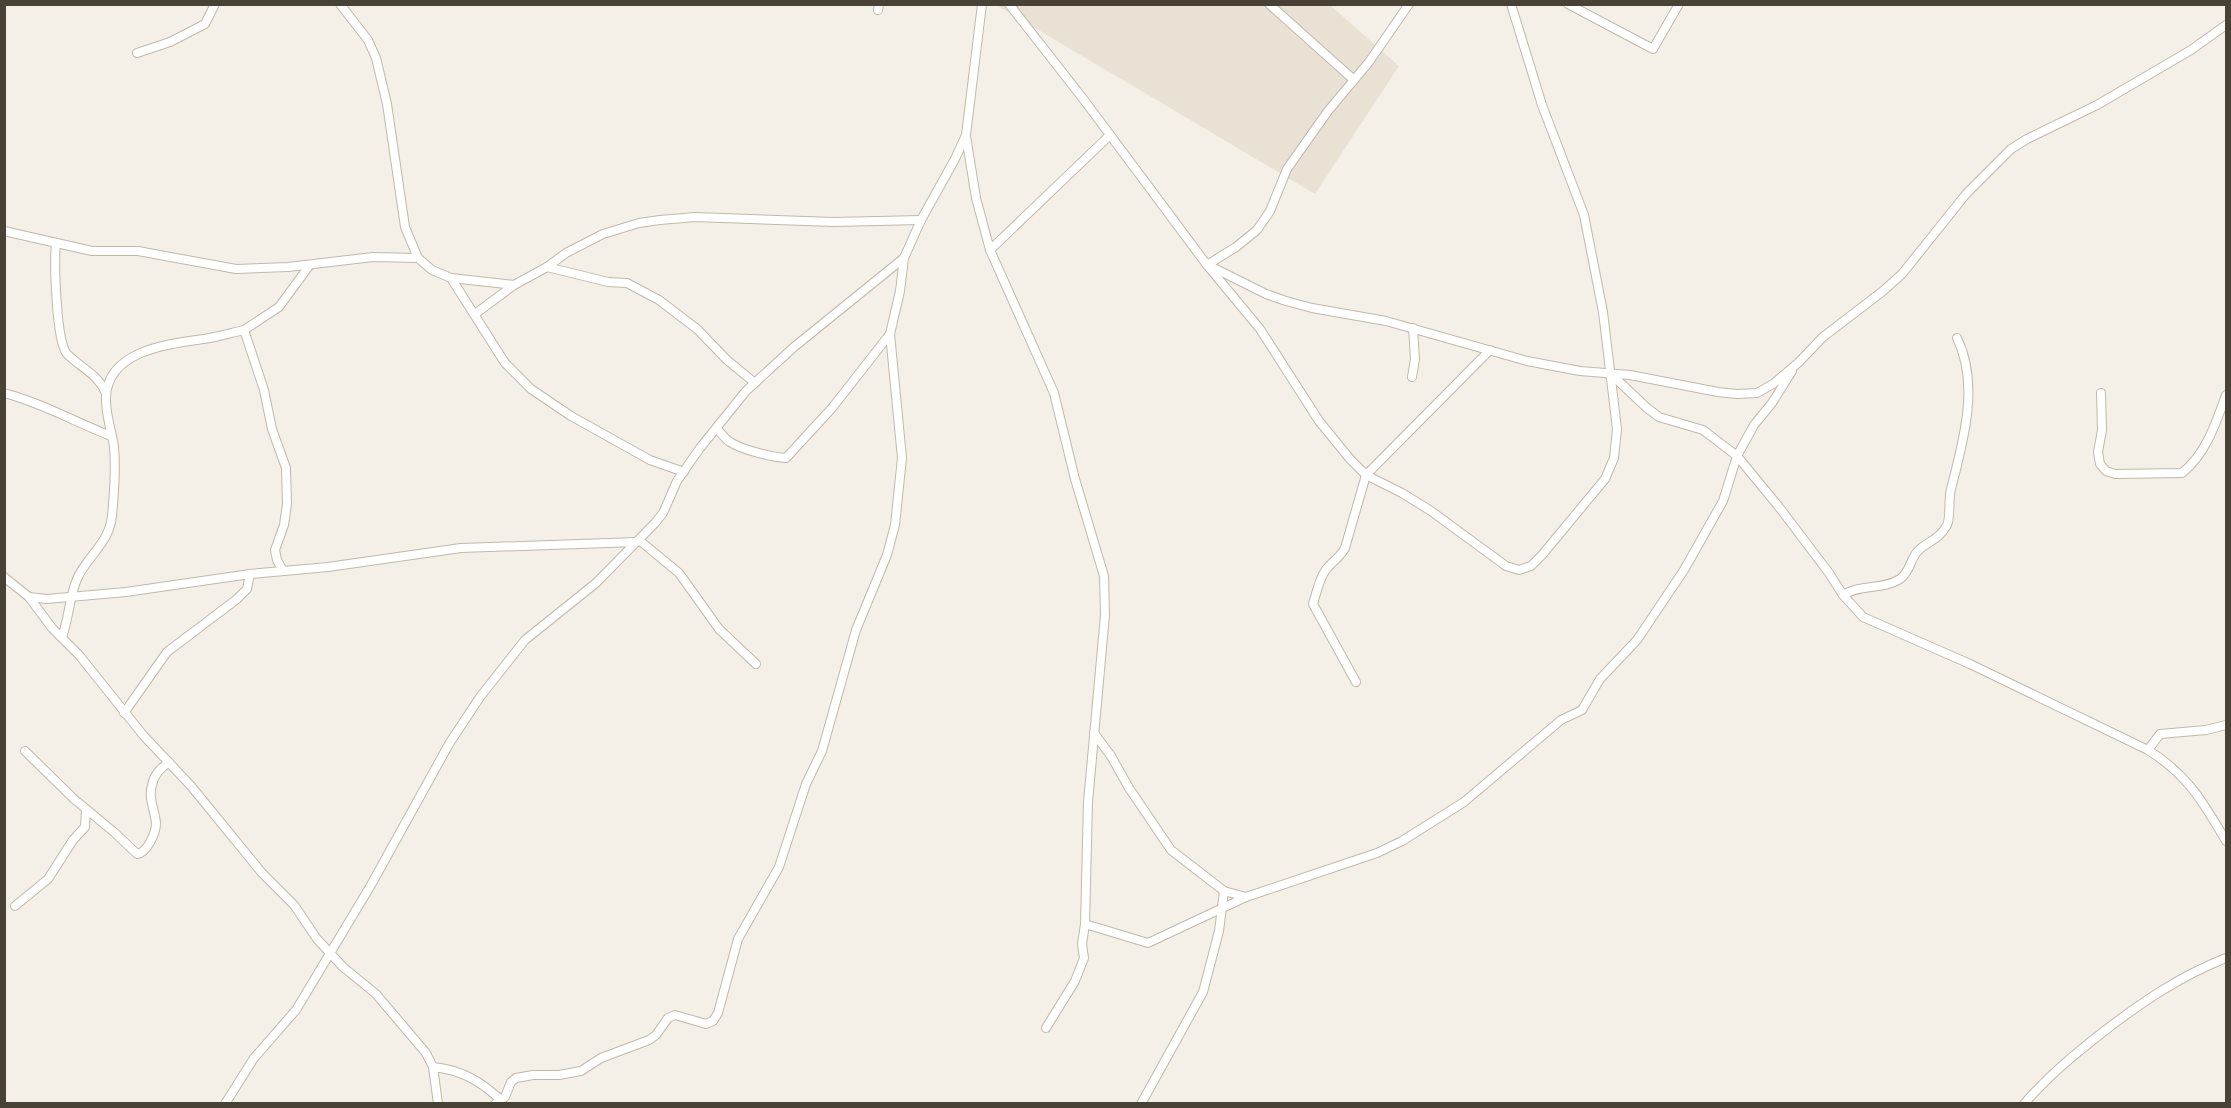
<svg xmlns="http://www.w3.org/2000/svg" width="2231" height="1108" font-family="Commissioner,sans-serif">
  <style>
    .residential { fill: #e9e2d4 }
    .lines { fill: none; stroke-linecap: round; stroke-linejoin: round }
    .street-casing { stroke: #c1b8a9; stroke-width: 10 }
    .street { stroke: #fff; stroke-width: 8 }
  </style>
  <rect width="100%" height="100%" fill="#f5f0e7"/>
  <polygon class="residential" points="996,5 1330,5 1399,66 1315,194"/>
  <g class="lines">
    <g class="street-casing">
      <g id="street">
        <polyline points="340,4 368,40 376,58 387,104 405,227 418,258 432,270 451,278 505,363 531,389 571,416 650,460 684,472"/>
        <polyline points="1009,4 1084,100 1207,265 1260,329 1319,421 1350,459 1366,475 1402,493 1431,511 1506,566 1519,570 1531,566 1542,555 1605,479 1614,458 1617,429 1603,312 1584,215 1542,105 1511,4"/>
        <polyline points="1269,4 1354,80"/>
        <polyline points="1568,4 1653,49 1679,4"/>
        <polyline points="878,10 879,4"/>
        <polyline points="137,53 170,42 205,24 215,4"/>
        <polyline points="966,136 976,198 990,250 1054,393 1075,479 1104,576 1105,615 1088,802 1085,924 1082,944 1084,958 1075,981 1046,1028"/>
        <polyline points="4,231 92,251 138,251 236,269 288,267 373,257 418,258"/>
        <path d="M56,243C54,262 56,341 67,354C81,368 98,374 106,393"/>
        <polyline points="990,250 1110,135"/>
        <polyline points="1207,265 1236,247 1257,230 1270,211 1287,169 1328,111 1369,62 1409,4"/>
        <polyline points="1210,266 1266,294 1286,301 1312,308 1386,321 1527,361 1580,371 1630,375 1718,392 1737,394 1757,393 1773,384 1798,363 1823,337 1883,291 1902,274 1966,194 2011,149 2027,139 2097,105 2191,50 2226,25"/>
        <polyline points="547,267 608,282 627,283 659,300 697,329 727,360 755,383"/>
        <polyline points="451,278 514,285 547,267 566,253 603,234 639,223 660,220 695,217 834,222 921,220"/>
        <polyline points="475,314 514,285"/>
        <path d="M1792,371L1772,403L1754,425L1737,456L1779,507L1829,573L1843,595L1863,617L1970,664L2148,750C2188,775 2203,802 2226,841"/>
        <polyline points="1412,377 1415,359 1413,328"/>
        <path d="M4,393C42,403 75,422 111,436"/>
        <path d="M2101,393L2102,430L2098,452L2100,464L2106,471L2115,474L2182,473C2206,454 2216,423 2226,395"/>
        <path d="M717,429C721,433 725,439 730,442C742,450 772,457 786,458L832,408L890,334"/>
        <polyline points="639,540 679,573 719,629 756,664"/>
        <polyline points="283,571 277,560 275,550 284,525 287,504 286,468 272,429 264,390 244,330 279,307 309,266"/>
        <polyline points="4,577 29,597 47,599 126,592 250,574 328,567 461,548 637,542"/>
        <path d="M1843,595C1860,584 1883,590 1900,579C1910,572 1910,560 1917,552C1926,541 1938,542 1947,525C1951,517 1948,500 1951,489C1963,442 1980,385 1957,338"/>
        <polyline points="29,597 52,628 79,655 143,735 191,786 262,873 294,905 317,939 343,967 376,994 426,1053 433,1067 438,1104"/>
        <path d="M62,637C69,618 69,598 77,579C87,556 109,544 112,516C114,495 116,468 114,447C112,431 105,414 106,397C108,350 169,344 204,339C218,337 231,333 244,330"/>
        <path d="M1356,682L1313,604C1316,594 1319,580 1325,571C1331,562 1340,558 1345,548L1366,475L1490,350"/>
        <polyline points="124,713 167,652 237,599 247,589 250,574"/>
        <polyline points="1094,733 1111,756 1129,788 1171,850 1224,891 1246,897"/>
        <polyline points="2148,750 2160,734 2206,730 2226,725"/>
        <path d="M25,751L74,799L115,833L137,854C147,853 156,833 156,823C155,810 148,799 152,785C154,774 161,768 169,762"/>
        <polyline points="15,906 48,879 73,840 85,827 86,810"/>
        <polyline points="1085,924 1148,943 1246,897 1377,853 1402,841 1464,802 1561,720 1582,710 1600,679 1637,640 1684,570 1723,501 1737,456 1703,430 1659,417 1647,408 1611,374"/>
        <path d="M433,1067C462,1070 480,1081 501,1100"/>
        <polyline points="225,1104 254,1058 296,1010 371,885 449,744 480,697 525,640 596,583 655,523 663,513 677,481 700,448 746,391 794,347 904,258"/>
        <polyline points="495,1104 505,1097 511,1082 516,1078 533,1075 559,1075 581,1071 601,1058 649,1040 656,1035 668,1018 675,1015 706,1024 713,1021 718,1013 738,939 779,867 806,784 822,751 856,630 887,555 895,525 902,458 890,334 900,291 904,258 921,220 955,159 966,135 982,4"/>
        <polyline points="1141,1104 1203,992 1219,931 1224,891"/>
        <path d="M2024,1104C2048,1076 2075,1054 2103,1032C2142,1002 2180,976 2226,958"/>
      </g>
    </g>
    <use href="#street" class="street"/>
  </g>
  <rect width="2231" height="1108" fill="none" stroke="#484135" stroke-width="12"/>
</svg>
